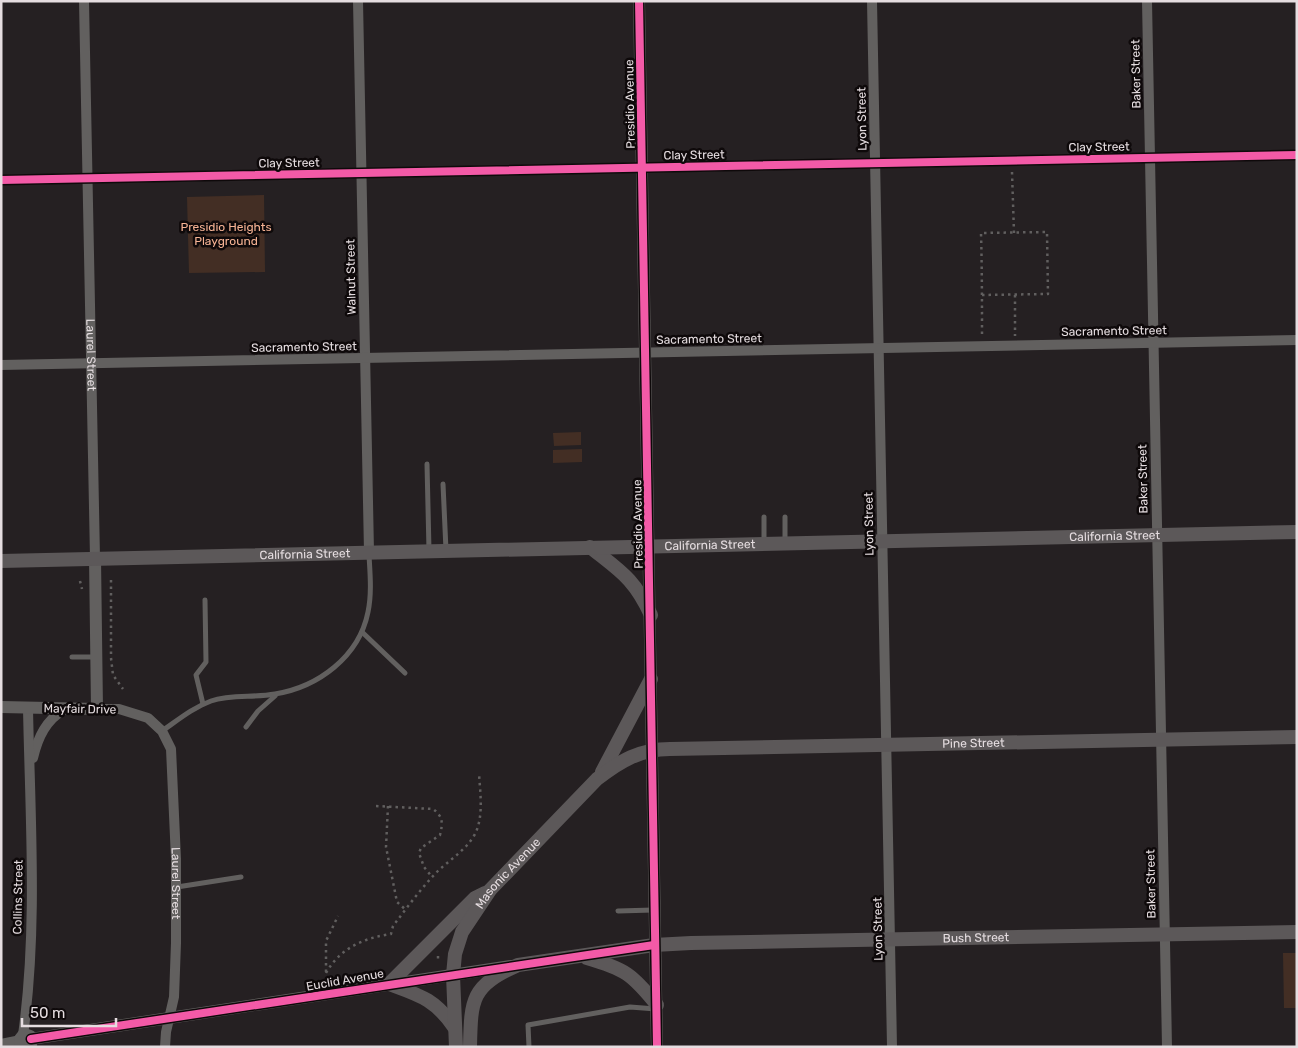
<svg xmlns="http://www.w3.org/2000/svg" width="1298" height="1048" font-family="Rubik,sans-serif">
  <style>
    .green { fill: #432e24 }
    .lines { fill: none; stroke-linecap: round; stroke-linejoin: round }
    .path { stroke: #615f5f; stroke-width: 2.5; stroke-dasharray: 2.5 4; stroke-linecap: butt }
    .service { stroke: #62605f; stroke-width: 5 }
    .minor { stroke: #62605f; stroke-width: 10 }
    .tertiary { stroke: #62605f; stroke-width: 12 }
    .secondary { stroke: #5c5859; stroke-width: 14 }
    .cycleway-casing { stroke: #0e090a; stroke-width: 11 }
    .cycleway { stroke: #f35aa7; stroke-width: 8 }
    .labels { text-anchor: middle; stroke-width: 5; stroke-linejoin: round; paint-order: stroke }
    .street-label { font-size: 12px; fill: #e5dde0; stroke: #0e090a }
    .park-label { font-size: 12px; fill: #f6b394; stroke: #0e090a }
  </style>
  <rect width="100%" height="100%" fill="#252022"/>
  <g class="green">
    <polygon points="264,195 265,272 189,273 187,197"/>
    <polygon points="581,432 581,445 554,446 553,433"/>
    <polygon points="582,449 582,462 553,463 553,450"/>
    <polygon points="1283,953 1297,953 1297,1008 1284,1008"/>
  </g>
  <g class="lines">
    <g class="path">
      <polyline points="1012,172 1014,233"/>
      <path d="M982,295L1048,294L1047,232L981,233C982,268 982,302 982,337"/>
      <polyline points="1015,295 1015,336"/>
      <polyline points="111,580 111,658 113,675 123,689"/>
      <polyline points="80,581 82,589"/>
      <path d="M376,806L433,809C443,816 443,823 440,835L421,848L419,853L424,867L432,877"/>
      <polyline points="388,806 386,847 397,902 406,910"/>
      <polyline points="438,956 438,959"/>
      <polyline points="326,972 326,941 338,916"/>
      <path d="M326,973C340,948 364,938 391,934L393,926C406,909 419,891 434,875C447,861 465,852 475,834C484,816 480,792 479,773"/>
    </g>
    <g class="service">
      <polyline points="427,464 429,550"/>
      <polyline points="443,484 446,550"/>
      <polyline points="764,517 764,542"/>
      <polyline points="785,517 785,543"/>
      <polyline points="362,632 405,673"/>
      <polyline points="72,657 96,657"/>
      <polyline points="203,704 196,675 206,662 205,600"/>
      <polyline points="246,727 258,711 275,696"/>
      <path d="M162,731C178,720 192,708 211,701C231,694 253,698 275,694C318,687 359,657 368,612C372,593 370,573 369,555"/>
      <polyline points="177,887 241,877"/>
      <polyline points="618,911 653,910"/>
      <polyline points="529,1047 528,1025 630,1007 656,1009"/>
    </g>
    <g class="minor">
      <path id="s1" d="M84,1L95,558"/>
      <polyline points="358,1 369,552"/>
      <polyline points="872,1 892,1047"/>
      <polyline points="1147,1 1167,1047"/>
      <polyline points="1,180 1297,155"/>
      <polyline points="1,365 1297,340"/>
      <path id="s2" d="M97,709H119L148,718L162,731L171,749L176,859V943L174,997L166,1032L165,1047"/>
      <path d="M33,758C38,737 46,720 65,709"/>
      <path d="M23,1035C38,927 30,816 28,708"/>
    </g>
    <g class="tertiary">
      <polyline points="639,1 657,1047"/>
      <polyline points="1,707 97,709 95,558"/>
      <polyline points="31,1039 511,966"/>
      <polyline points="1,1045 20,1041"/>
      <polyline points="21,1047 20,1039 24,1034 30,1036 31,1045"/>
    </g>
    <g class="secondary">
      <path d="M590,547C620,571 634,578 651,615"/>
      <path id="s3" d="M1,561L1297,532"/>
      <polyline points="602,772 651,679"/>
      <path d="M587,958C625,969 632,974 657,1005"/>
      <path d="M454,1027C435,999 419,995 389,984L475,898L485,893"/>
      <path id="s4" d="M456,1047L453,975L455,954L462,932L490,890L597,779C620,761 640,749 670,749L1297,737"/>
      <path id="s5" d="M470,1047C471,999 471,986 518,965L654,945L691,943L1297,932"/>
    </g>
    <g class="cycleway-casing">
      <g id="cycleway">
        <polyline points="639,1 657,1047"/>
        <polyline points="1,180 1297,155"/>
        <polyline points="31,1039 654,945"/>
      </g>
    </g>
    <use href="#cycleway" class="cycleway"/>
  </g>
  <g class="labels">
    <g class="street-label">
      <text transform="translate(1136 74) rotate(-91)" y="4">Baker Street</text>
      <text transform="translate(630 104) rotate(-91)" y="4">Presidio Avenue</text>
      <text transform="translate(862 119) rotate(-91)" y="4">Lyon Street</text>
      <text transform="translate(1099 147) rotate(-1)" y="4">Clay Street</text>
      <text transform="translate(694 155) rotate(-1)" y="4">Clay Street</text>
      <text transform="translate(289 163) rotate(-1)" y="4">Clay Street</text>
      <text transform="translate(351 277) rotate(-91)" y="4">Walnut Street</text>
      <text transform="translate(1114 331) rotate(-1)" y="4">Sacramento Street</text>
      <text transform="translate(709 339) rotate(-1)" y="4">Sacramento Street</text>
      <text transform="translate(304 347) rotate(-1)" y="4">Sacramento Street</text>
      <text dy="4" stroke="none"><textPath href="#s1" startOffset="354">Laurel Street</textPath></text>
      <text transform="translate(1143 479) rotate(-91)" y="4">Baker Street</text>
      <text transform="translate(638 524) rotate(-91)" y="4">Presidio Avenue</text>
      <text transform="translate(869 524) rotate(-91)" y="4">Lyon Street</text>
      <text dy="4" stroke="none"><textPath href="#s3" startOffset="1114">California Street</textPath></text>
      <text dy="4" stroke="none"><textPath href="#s3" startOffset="709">California Street</textPath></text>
      <text dy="4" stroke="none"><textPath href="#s3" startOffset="304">California Street</textPath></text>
      <text transform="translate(80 709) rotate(1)" y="4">Mayfair Drive</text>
      <text dy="4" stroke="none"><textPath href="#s4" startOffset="705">Pine Street</textPath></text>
      <text dy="4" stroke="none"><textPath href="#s4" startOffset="191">Masonic Avenue</textPath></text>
      <text dy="4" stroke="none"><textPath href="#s2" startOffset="226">Laurel Street</textPath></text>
      <text transform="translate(1151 884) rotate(-91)" y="4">Baker Street</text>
      <text transform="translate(18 897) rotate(-89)" y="4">Collins Street</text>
      <text transform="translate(878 929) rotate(-91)" y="4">Lyon Street</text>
      <text dy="4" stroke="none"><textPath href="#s5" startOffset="564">Bush Street</textPath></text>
      <text transform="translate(345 980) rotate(-10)" y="4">Euclid Avenue</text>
    </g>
    <g class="park-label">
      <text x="226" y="231">Presidio Heights<tspan x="226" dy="14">Playground</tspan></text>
    </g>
  </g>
  <rect width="1298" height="1048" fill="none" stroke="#e5dde0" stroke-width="5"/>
  <path d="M22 1018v8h94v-8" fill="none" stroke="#e5dde0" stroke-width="2.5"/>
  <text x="30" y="1018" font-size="15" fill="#e5dde0" stroke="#0e090a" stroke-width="4" paint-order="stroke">50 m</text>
</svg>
